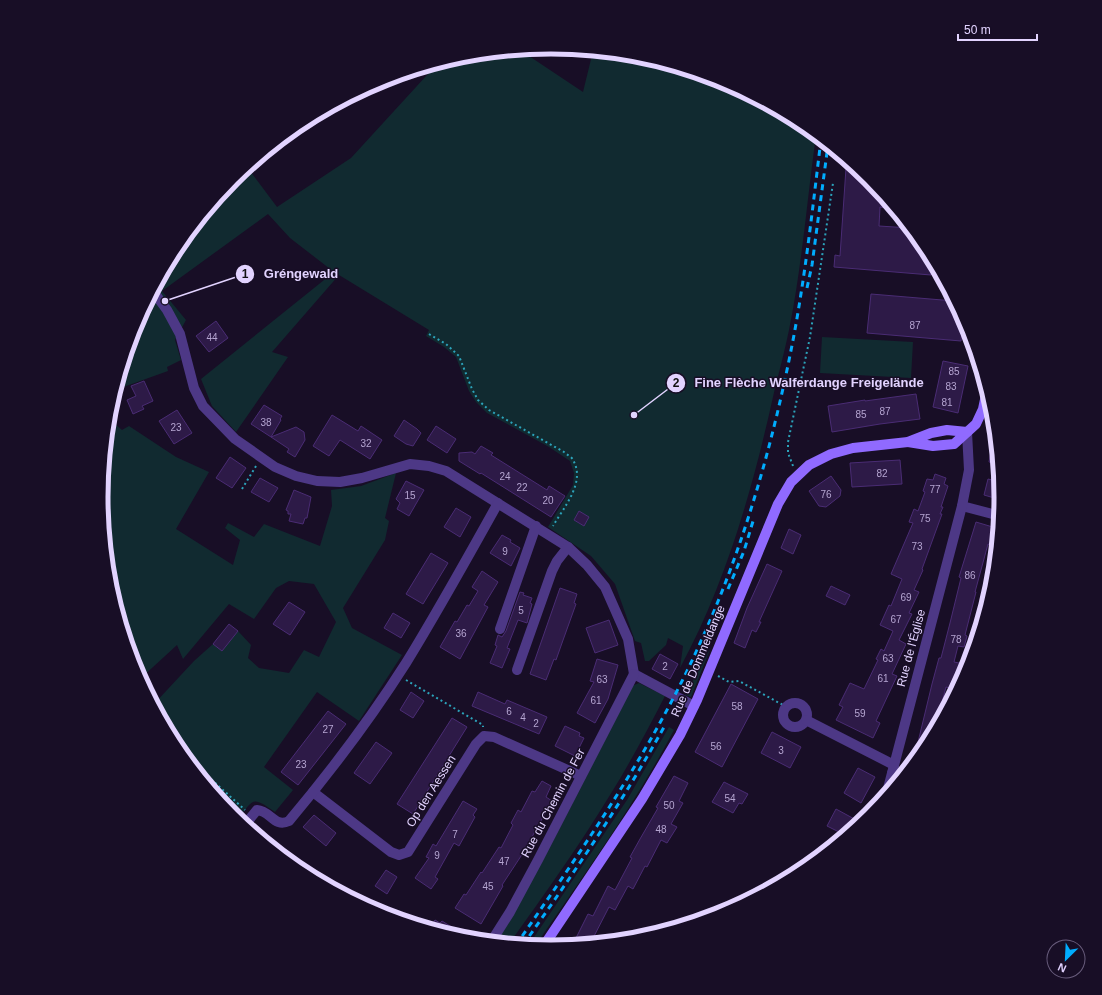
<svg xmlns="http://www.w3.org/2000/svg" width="1102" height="995" font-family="Arial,sans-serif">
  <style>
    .green { fill: #112a30 }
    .building { fill: #2d1a47; stroke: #4a2c74 }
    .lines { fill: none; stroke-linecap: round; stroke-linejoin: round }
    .path { stroke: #2ca3ba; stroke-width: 2; stroke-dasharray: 2 3; stroke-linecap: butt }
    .minor { stroke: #4d3886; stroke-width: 10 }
    .secondary { stroke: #906aff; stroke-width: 10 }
    .rail { stroke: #00acfe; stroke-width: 3; stroke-dasharray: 6 5; stroke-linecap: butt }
    .labels { text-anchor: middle; stroke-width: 3; stroke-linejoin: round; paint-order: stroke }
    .number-label { font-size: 10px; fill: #b5a5d1 }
    .street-label { font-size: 12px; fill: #e2d3ff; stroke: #180e26 }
    .rim { fill: none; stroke: #e2d3ff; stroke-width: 5 }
    .leader { fill: none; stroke: #e2d3ff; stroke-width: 1.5 }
    .callout-dot { fill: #e2d3ff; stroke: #180e26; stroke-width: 1.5 }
    .mark-label { font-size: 12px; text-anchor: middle; font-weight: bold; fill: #111 }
    .callout-label { font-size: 13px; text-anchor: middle; font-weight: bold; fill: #e2d3ff; stroke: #180e26; stroke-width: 3; stroke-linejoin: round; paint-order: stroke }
  </style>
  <rect width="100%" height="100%" fill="#180e26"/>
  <g class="green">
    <path d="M520,50L583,92L593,51L639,56L724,81L801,123L816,135C807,200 802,266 789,330C785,349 780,369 775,388C754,484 727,581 680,668L683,646L668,638L666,645L649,661H645L641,643L635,641L615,584L591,556L548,527L573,485L574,473L570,461L549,447L487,413L476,402L469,391L456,357L444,347L426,336L429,330L339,275L272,352L288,357L236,432L212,406L201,379L334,272L290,238L268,214L162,291L186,320L175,340L181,360L167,367L168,371L115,390L135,325L177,247L233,179L247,167L277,207L351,158L438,63L463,56Z"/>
    <polygon points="822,337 913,342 911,378 820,373"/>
    <path d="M108,418L122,430L129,426L176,457L209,472L176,529L233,565L240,540L225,528L228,523L254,537L264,524L320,546L332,506L331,490L361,486L396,473L385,518L389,521L385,540L343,608L352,628L402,655L359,721L317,692L264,767L293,790L275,812C251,795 254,799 237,820L232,816L176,748L153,704H154L194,661L213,644L222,651L238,631L251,645L248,658L259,668L289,673L304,650L319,657L336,622L314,584L289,581L276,588L254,619L229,604L183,659L177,645L140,679L135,670L109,585L101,497Z"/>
    <polygon points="711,647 691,697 685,695"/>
    <path d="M639,683L665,696C648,729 630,763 610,795C579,846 544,895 509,944L496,943C546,860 588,772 632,686Z"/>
    <path d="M669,727L674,730C634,806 583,876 535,946H528L627,800Z"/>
  </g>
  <g class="building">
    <polygon points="846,168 858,169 870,179 894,209 880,207 879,226 910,228 926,247 932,259 931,275 834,267 835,255 840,256"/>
    <polygon points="871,294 954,301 963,317 961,341 867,333"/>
    <polygon points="216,321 228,338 209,352 196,336"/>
    <polygon points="943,361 968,366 958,413 933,407"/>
    <polygon points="144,381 153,401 142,406 144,409 133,414 127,400 136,396 131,386"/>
    <polygon points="916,394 920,419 880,424 832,432 828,406 865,400 865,401"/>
    <polygon points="264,405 282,416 280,419 281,420 271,437 251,424"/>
    <polygon points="177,410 192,433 174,444 159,421"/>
    <polygon points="332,415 358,431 361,426 382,440 370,459 340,440 329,456 313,446"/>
    <polygon points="404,420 417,429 421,433 413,446 406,444 394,436"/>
    <polygon points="436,426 456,439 447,453 427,440"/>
    <polygon points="296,427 304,432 305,440 295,457 287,452 289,449 271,437"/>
    <polygon points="993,439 996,440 998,464 989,462"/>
    <polygon points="481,446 493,453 491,455 547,490 549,486 565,496 551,517 481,473 480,474 459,461 459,453 472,452 475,454"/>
    <polygon points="230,457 246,468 232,488 216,478"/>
    <polygon points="900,460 902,484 852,487 850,463"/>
    <polygon points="935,474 946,478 944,484 948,486 941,507 943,507 940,514 942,514 922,569 923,570 914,590 919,592 909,613 912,614 899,640 906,644 892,674 897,676 876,721 880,723 873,738 836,720 843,707 839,705 850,683 864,689 878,660 876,659 881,649 884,651 893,631 880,625 889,605 891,606 902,579 891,574 913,523 909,522 914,509 918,511 925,492 923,491 927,479 933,480"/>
    <polygon points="831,476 841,490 840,496 826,507 819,506 809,491"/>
    <polygon points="260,478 278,488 269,502 251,492"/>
    <polygon points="988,479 1000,482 1001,500 984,495"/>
    <polygon points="406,481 424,490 409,516 397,509 400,503 396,499"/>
    <polygon points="294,490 311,497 307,518 305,518 303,524 289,521 291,514 288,514 288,511 286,510"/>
    <polygon points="456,508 471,517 460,537 444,527"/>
    <polygon points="579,511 589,517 584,526 574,520"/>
    <polygon points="976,522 996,528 990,545 988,544 975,592 976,592 965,635 967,636 964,647 958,646 954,662 964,664 961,677 956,676 953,689 946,687 935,730 925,748 913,763 932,684 939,658 941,658 950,623 961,578 959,577"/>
    <polygon points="789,529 801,535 793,554 781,548"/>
    <polygon points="502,535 511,540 510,542 520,548 511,566 490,553"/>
    <polygon points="431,553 448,563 423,604 406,594"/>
    <polygon points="767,564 782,571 759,622 761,622 756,632 752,630 745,648 734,643 747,608"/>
    <polygon points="482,571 498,582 484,605 488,607 460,659 440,647 455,621 457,622 467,605 469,606 478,591 472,587"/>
    <polygon points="831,586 850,595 845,605 826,596"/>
    <polygon points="560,588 577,594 574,603 576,604 562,643 556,660 554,659 546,680 530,674"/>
    <polygon points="520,592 524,593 523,595 532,598 530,603 532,604 527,623 518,620 507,648 510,649 502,668 490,663 497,646 495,645 498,635 502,637 506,631"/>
    <polygon points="289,602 305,612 290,635 273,624"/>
    <polygon points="393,613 410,623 401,638 384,628"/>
    <polygon points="609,620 618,645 595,653 586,628"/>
    <polygon points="229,624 238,631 222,651 213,644"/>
    <polygon points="660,654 678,664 670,679 652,669"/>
    <polygon points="597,659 618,665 608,699 595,723 577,713 594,682 590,681"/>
    <polygon points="731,684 758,699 722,767 695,752"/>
    <polygon points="411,692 424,701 413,718 400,710"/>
    <polygon points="478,692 505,704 507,700 547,717 539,734 472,706"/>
    <polygon points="328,711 346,724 298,785 281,772"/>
    <polygon points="452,718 467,727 413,814 397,804"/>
    <polygon points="565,726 580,733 579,736 584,738 575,756 555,746"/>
    <polygon points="772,732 801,747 790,768 761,753"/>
    <polygon points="376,742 392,753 370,784 354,773"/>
    <polygon points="858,768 875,777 861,803 844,793"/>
    <polygon points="674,776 688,783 679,801 683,803 671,824 677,827 667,843 661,840 647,867 645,866 633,889 628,886 615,910 609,907 590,944 572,946 588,914 593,916 608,886 615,890 632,858 630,857 640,839 658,808 656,807"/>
    <polygon points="542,781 551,786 546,797 552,801 523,853 502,885 503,886 481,924 455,908 464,894 466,895 481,872 482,873 499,847 501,848 513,825 511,823 518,810 521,812 532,791 535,792"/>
    <polygon points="724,782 748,794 742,804 739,803 733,813 712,802"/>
    <polygon points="463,801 477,809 473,815 475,817 459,846 454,843 435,877 438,879 431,889 415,878 429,858 426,857 433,844 436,846"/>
    <polygon points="836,809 858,821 853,830 831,848 839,832 827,826"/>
    <polygon points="314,815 336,833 326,846 303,827"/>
    <polygon points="386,870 397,877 387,894 375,886"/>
    <polygon points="435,920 440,923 442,921 471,939 471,940 463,939 429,929"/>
  </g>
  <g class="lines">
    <g class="path">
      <path d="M429,334L446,344L459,356L472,389L478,400L489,410L564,452C567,455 572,457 573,460C586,482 564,507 553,526"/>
      <polyline points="793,466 788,453 788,442 810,337 833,183"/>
      <polyline points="242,489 256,466"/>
      <polyline points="718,676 729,682 739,681 783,705"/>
      <polyline points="406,680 483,725 483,727"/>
      <polyline points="178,749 245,810"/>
    </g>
    <g class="minor">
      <polyline points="153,291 167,310 180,334 194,388 203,406 235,439 275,467 296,476 317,481 340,482 362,478 410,464 429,466 446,471 568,547 587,565 605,587 628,639 634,674"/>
      <polyline points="962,506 1000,516"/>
      <polyline points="500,629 536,526"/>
      <polyline points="517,670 552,571 557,561 568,547"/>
      <polyline points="634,674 694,706"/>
      <circle cx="795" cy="715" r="12"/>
      <polyline points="806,720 894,765"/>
      <polyline points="892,773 901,777"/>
      <polyline points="313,792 391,852 399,855 408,852 476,744 484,736 494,737 581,776"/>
      <polyline points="886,796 962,506 969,470 967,432"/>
      <path d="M244,826L257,810C271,811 274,828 289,821C331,771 371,718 406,663C438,611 468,557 498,503"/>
      <polyline points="491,942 510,912 538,860 634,674"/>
    </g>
    <g class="secondary">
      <polyline points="908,442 933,446 954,444 976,424 983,409 987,390"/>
      <polyline points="543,947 642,799 680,735 697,700 778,504 791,482 809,465 831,454 853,448 908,442 931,433 947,430 967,432"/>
    </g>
    <g class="rail">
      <polyline points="807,288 812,265 828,145"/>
      <polyline points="728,589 744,551 754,518"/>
      <path d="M516,945C583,848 653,749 701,641C745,544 774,440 794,335C806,270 813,205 821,139"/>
      <path d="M523,945C573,874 622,803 664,727"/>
    </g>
  </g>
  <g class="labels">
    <g class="number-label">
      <text x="915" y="329">87</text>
      <text x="212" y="341">44</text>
      <text x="954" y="375">85</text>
      <text x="951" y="390">83</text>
      <text x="947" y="406">81</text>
      <text x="885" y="415">87</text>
      <text x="861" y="418">85</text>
      <text x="266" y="426">38</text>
      <text x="176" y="431">23</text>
      <text x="366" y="447">32</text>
      <text x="882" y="477">82</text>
      <text x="505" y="480">24</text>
      <text x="522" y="491">22</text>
      <text x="935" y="493">77</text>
      <text x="826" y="498">76</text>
      <text x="410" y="499">15</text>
      <text x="548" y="504">20</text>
      <text x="925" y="522">75</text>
      <text x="917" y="550">73</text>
      <text x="505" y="555">9</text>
      <text x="970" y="579">86</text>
      <text x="906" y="601">69</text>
      <text x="521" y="614">5</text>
      <text x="896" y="623">67</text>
      <text x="461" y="637">36</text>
      <text x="956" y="643">78</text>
      <text x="888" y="662">63</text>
      <text x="665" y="670">2</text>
      <text x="883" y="682">61</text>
      <text x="602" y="683">63</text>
      <text x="596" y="704">61</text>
      <text x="737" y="710">58</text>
      <text x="509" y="715">6</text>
      <text x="860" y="717">59</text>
      <text x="523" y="721">4</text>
      <text x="536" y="727">2</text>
      <text x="328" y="733">27</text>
      <text x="716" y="750">56</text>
      <text x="781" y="754">3</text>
      <text x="301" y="768">23</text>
      <text x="730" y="802">54</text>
      <text x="669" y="809">50</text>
      <text x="661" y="833">48</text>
      <text x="455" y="838">7</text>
      <text x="437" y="859">9</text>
      <text x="504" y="865">47</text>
      <text x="488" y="890">45</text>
    </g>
    <g class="street-label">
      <text transform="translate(911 648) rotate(-75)" y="4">Rue de l'Église</text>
      <text transform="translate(698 661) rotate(-67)" y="4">Rue de Dommeldange</text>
      <text transform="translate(431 791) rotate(-58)" y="4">Op den Aessen</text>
      <text transform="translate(553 803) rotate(-62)" y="4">Rue du Chemin de Fer</text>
    </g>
  </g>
  <path d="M0 0H1102V995H0ZM108 497a443 443 0 1 1 886 0a443 443 0 1 1-886 0Z" fill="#180e26" fill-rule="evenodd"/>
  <path class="rim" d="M108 497a443 443 0 1 1 886 0a443 443 0 1 1-886 0Z"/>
  <path class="leader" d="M165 301L245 274M634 415L676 383"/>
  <g class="callout-dot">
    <circle cx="165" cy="301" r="4"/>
    <circle cx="634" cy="415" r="4"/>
    <circle cx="245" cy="274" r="10"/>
    <circle cx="676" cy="383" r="10"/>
  </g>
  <g class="mark-label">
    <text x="245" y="278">1</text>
    <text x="676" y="387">2</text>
  </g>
  <g class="callout-label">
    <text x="301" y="278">Gréngewald</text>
    <text x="809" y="387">Fine Flèche Walferdange Freigelände</text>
  </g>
  <g transform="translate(1066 959) rotate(204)"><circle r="19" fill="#180e26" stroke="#695d7d"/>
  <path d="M0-3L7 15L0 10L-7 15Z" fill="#00acfe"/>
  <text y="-6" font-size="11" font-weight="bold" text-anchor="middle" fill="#e2d3ff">N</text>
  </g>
  <path d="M958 34v6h79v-6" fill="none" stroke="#e2d3ff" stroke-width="2"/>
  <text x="964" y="34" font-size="12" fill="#e2d3ff" stroke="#180e26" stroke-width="3" paint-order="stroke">50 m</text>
</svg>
